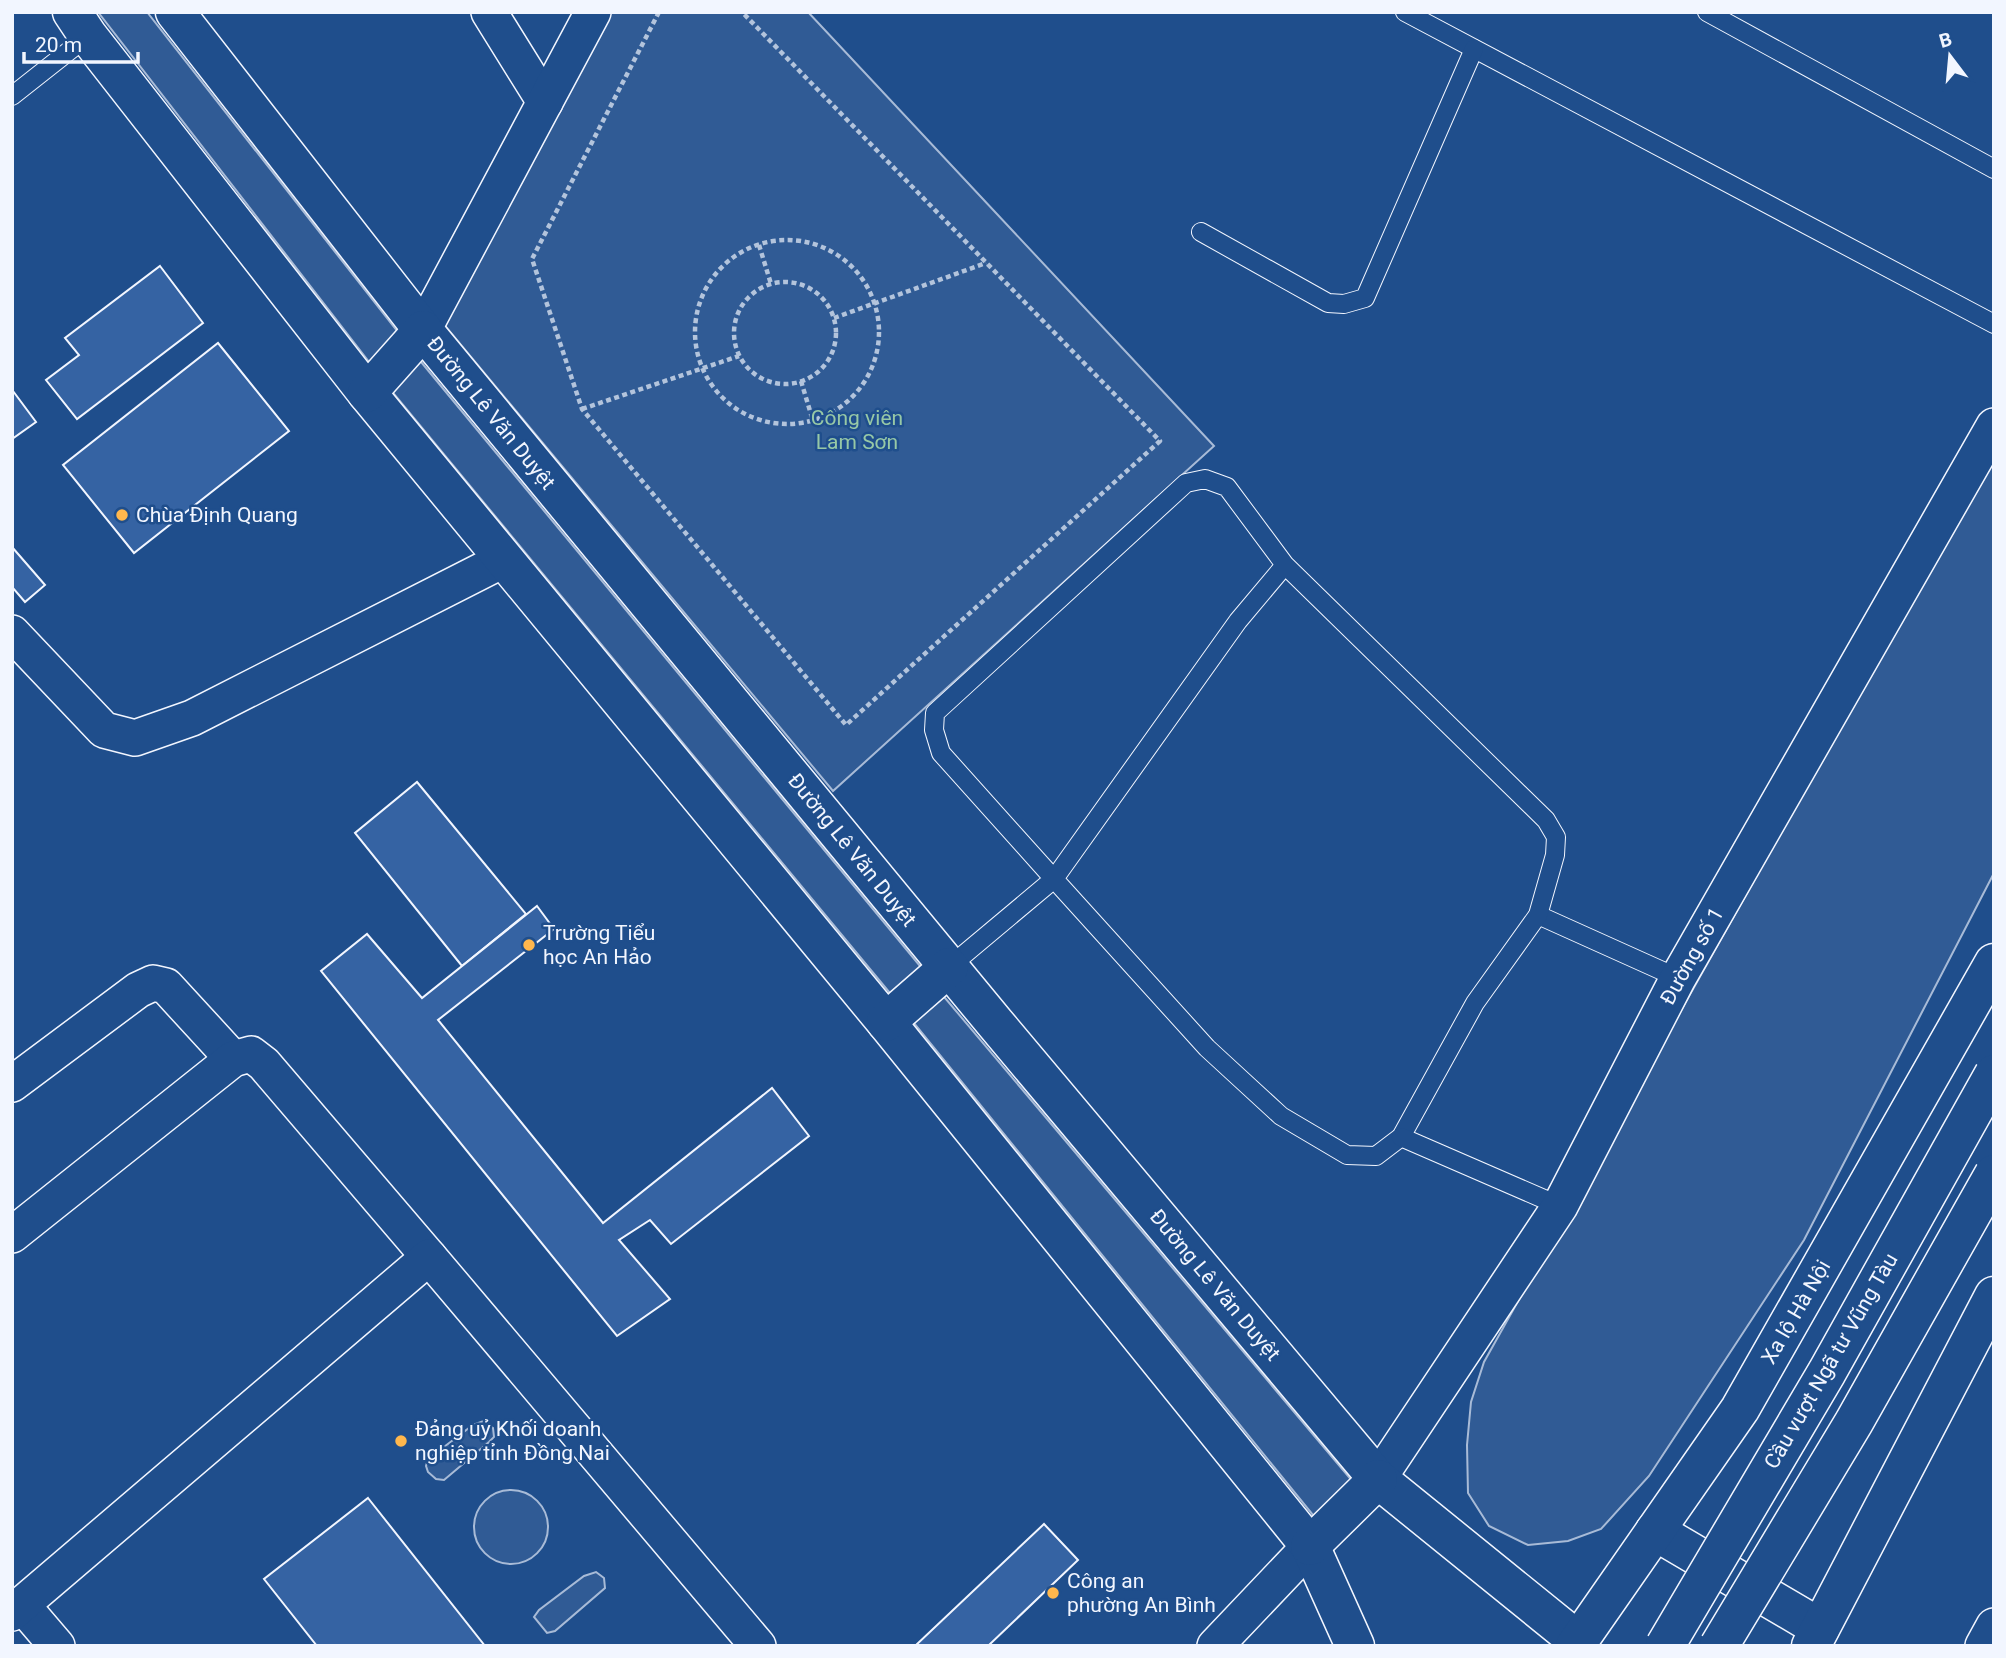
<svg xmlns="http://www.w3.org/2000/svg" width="2006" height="1658" font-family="Roboto,sans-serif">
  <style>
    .built { fill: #305b95; stroke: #a8bbd7; stroke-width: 2 }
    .building { fill: #3563a3; stroke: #f2f6ff; stroke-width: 2 }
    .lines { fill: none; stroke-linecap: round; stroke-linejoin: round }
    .service-casing { stroke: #f2f6ff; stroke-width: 20 }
    .minor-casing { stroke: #f2f6ff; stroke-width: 38 }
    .secondary-casing { stroke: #f2f6ff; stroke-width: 41 }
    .trunk-casing { stroke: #f2f6ff; stroke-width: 41 }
    .path { stroke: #b3c4dc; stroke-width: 4.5; stroke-dasharray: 5 3.5; stroke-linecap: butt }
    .service { stroke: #1f4e8c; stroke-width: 18 }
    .minor { stroke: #1f4e8c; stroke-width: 35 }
    .secondary { stroke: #1f4e8c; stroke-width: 38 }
    .trunk { stroke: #1f4e8c; stroke-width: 38 }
    .trunk-bridge-casing { stroke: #f2f6ff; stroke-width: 41; stroke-linecap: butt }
    .trunk-bridge { stroke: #1f4e8c; stroke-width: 38 }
    .poi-dot { fill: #ffb74d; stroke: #1f4e8c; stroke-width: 2.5 }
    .labels { text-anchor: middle; stroke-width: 5; stroke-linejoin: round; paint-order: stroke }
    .street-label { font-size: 21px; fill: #f2f6ff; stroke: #1f4e8c }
    .park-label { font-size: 21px; fill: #97c8a6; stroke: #1f4e8c }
    .poi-label { font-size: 21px; fill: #f2f6ff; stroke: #1f4e8c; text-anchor: start }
  </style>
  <rect width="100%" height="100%" fill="#1f4e8c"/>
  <g class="built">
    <polygon points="98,12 147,12 401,336 373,367"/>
    <polygon points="607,12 808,12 1214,446 833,791 441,321"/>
    <polygon points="417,357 925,972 894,998 389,388"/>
    <polygon points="1994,452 1994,873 1804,1240 1649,1476 1601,1529 1568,1541 1528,1545 1489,1526 1468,1493 1467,1445 1471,1402 1484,1362"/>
    <polygon points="940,992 1354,1483 1317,1520 909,1017"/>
    <polygon points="484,1421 493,1428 494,1437 489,1442 444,1480 436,1479 428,1472 426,1466 428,1459 473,1425"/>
    <circle cx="511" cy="1527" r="37"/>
    <polygon points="596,1572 604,1578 605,1588 555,1631 547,1633 534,1617 539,1610 584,1576"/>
  </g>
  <g class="building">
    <polygon points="160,266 203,323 77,419 46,380 79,355 65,338"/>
    <polygon points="218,343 289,431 134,553 63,465"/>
    <polygon points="13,391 36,422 12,439 12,392"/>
    <polygon points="12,547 45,585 25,602 12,587"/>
    <polygon points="417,782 526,914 462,966 355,833"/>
    <polygon points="537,906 554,929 438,1020 603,1223 772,1088 809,1136 671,1244 650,1220 619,1240 670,1299 617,1336 321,971 367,934 422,998"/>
    <polygon points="368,1498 485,1646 317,1646 264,1579"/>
    <polygon points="1044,1524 1078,1560 988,1646 915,1646"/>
  </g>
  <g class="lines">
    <g class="service-casing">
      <g id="service">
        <polyline points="1405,12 1994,324"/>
        <polyline points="1707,12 1994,169"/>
        <polyline points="12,96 88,36"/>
        <polyline points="1201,232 1328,303 1344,304 1365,298 1474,49"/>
        <polyline points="1538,915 1678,978"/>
        <polyline points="949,967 1054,879 941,753 934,730 935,713 1186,483 1205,479 1227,487 1285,565 1546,820 1556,837 1555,855 1538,915 1475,1003 1401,1137 1376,1156 1347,1155 1281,1116 1207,1048 1054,879 1238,621 1285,565"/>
        <polyline points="1401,1137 1560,1206"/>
      </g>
    </g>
    <g class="minor-casing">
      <g id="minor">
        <polyline points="489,12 545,102"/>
        <polyline points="423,330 593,12"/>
        <polyline points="12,633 104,730 135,738 192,718 503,560"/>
        <polyline points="12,1084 138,990 153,983 166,986 233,1059"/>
        <polyline points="12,1235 233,1059 251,1054 264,1064 429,1257"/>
        <polyline points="1378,1479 1560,1206 1678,978 1994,426"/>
        <polyline points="22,1605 57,1646"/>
        <polyline points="12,1613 429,1257 758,1646"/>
        <polyline points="1215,1646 1310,1546"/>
        <polyline points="1983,1646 1994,1626"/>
      </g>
    </g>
    <g class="secondary-casing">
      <g id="secondary">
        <polyline points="72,12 88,36 367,393 886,1022 1310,1546 1355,1646"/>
        <polyline points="175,12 423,330 995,1023 1378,1479 1578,1641"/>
        <polyline points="367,393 423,330"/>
        <polyline points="886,1022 949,967"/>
        <polyline points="1310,1546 1378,1479"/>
      </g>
    </g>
    <g class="trunk-casing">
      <g id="trunk">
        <polyline points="1655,1531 1820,1628"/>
        <polyline points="1575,1646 1740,1409 1994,963"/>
        <polyline points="1811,1646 1994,1296"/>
      </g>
    </g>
    <g class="path">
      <polyline points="659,12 532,259 582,409 846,725 1160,441 742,12"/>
      <circle cx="787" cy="332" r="92"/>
      <polyline points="759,245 771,284"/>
      <circle cx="785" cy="333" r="51"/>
      <polyline points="834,318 986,263"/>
      <polyline points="801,381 813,421"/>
      <polyline points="582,409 739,356"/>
    </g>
    <use href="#service" class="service"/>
    <use href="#minor" class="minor"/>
    <use href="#secondary" class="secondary"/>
    <use href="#trunk" class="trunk"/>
    <g class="trunk-bridge-casing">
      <g id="trunk-bridge">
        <polyline points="1665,1646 1827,1372 1994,1074"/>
        <polyline points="1719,1646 1854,1422 1994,1174"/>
      </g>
    </g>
    <use href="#trunk-bridge" class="trunk-bridge"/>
  </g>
  <g class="poi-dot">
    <circle cx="122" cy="515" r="7"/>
    <circle cx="529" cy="945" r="7"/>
    <circle cx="401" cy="1441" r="7"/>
    <circle cx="1053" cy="1593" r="7"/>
  </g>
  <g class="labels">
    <g class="street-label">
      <text transform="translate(491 413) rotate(51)" y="7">Đường Lê Văn Duyệt</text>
      <text transform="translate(852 850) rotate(51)" y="7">Đường Lê Văn Duyệt</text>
      <text transform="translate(1692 956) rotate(-61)" y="7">Đường số 1</text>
      <text transform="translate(1215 1285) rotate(50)" y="7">Đường Lê Văn Duyệt</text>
      <text transform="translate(1796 1312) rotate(-60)" y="7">Xa lộ Hà Nội</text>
      <text transform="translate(1831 1361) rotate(-60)" y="7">Cầu vượt Ngã tư Vũng Tàu</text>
    </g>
    <g class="park-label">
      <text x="857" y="425">Công viên<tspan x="857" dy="24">Lam Sơn</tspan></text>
    </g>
    <g class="poi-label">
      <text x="136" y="522">Chùa Định Quang</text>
      <text x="543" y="940">Trường Tiểu<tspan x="543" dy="24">học An Hảo</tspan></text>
      <text x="415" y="1436">Đảng uỷ Khối doanh<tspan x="415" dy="24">nghiệp tỉnh Đồng Nai</tspan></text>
      <text x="1067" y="1588">Công an<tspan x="1067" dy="24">phường An Bình</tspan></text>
    </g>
  </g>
  <rect width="2006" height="1658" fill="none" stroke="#f2f6ff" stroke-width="28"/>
  <g transform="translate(1950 56) rotate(344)" stroke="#1f4e8c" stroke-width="5" paint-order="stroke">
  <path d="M0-5L12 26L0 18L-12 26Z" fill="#f2f6ff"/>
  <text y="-10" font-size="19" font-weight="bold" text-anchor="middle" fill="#f2f6ff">B</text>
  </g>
  <path d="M24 52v10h114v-10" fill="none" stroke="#f2f6ff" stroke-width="3.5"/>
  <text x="35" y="52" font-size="21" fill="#f2f6ff" stroke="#1f4e8c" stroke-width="5" paint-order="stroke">20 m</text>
</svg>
